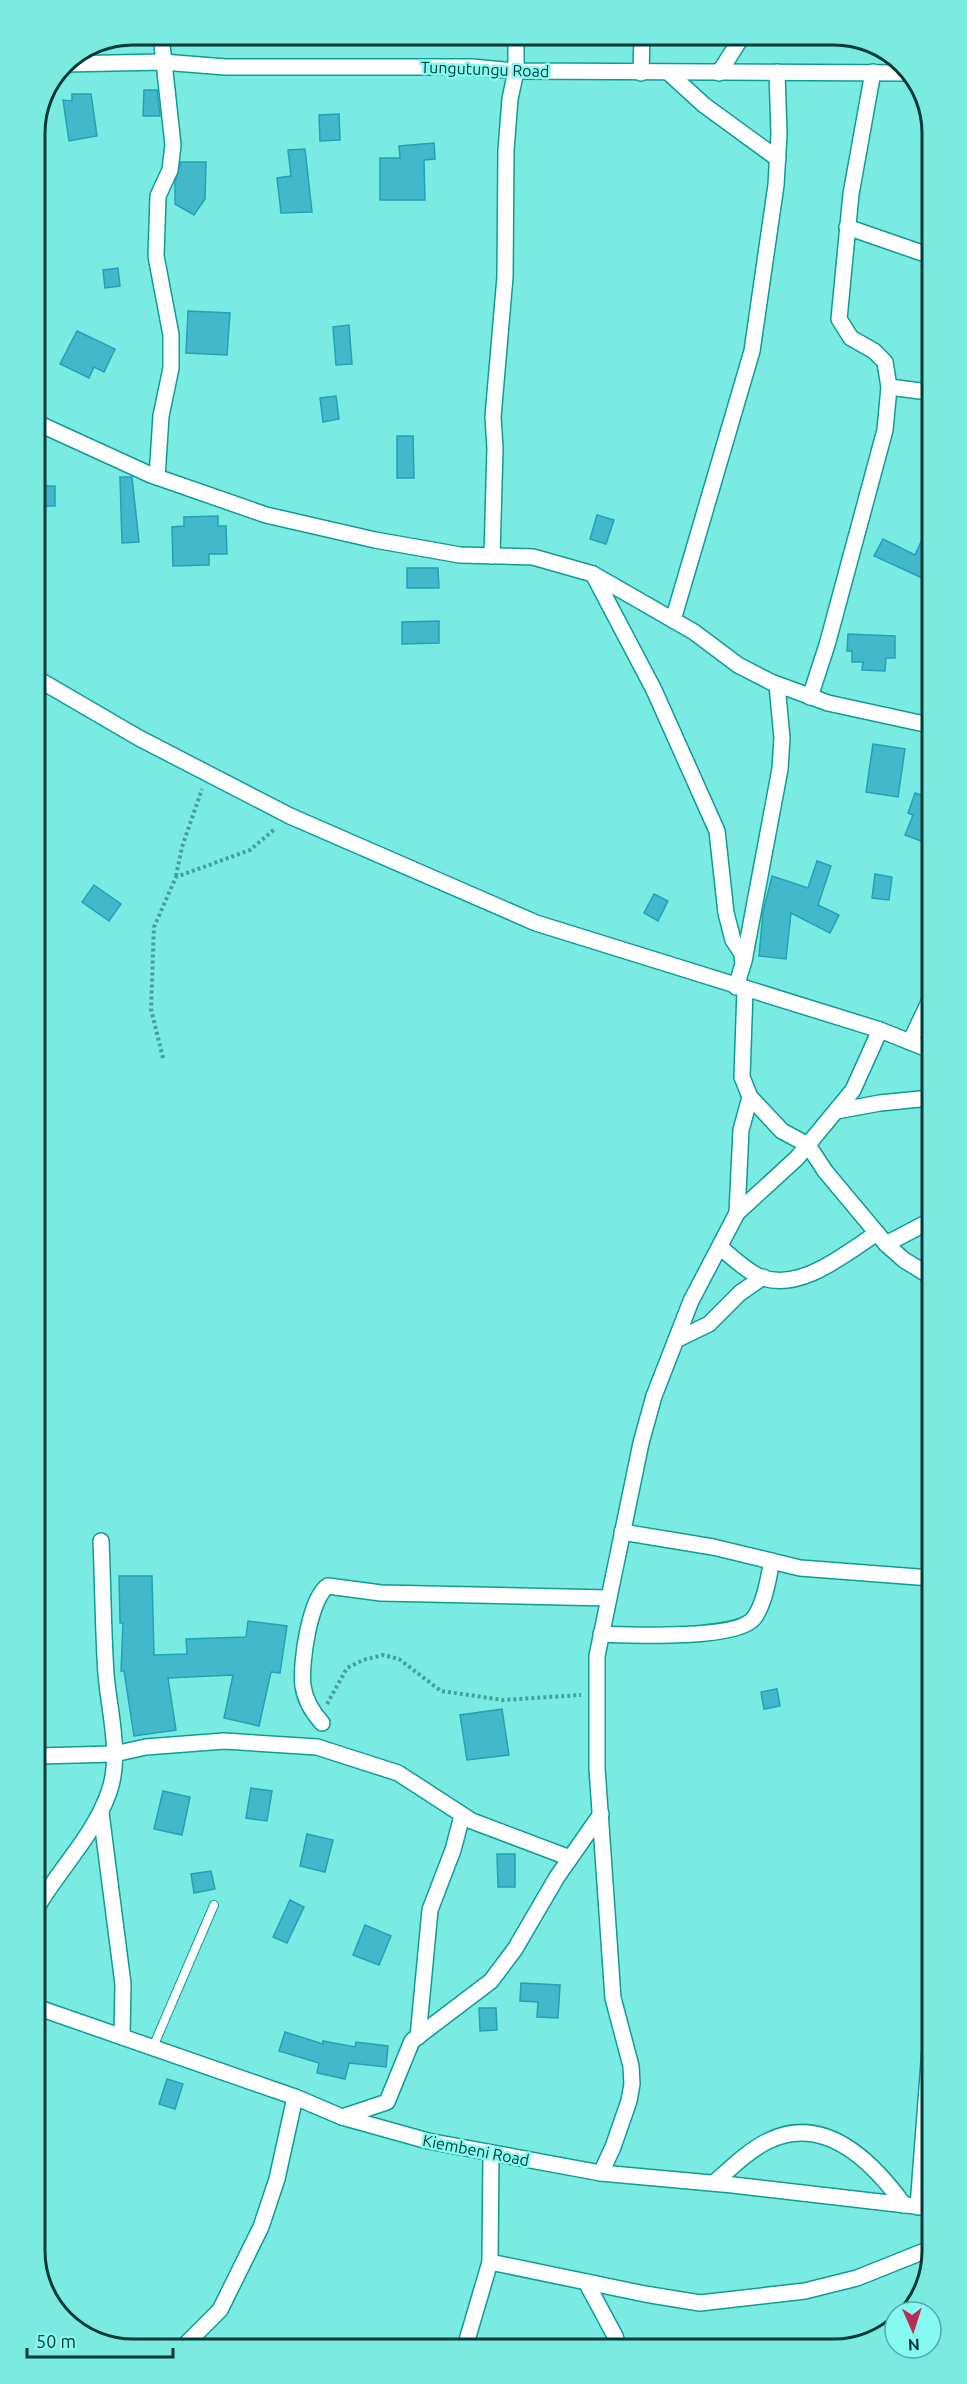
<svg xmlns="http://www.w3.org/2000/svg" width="967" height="2384" font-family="Ubuntu,sans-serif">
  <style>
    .building { fill: #42b8ca; stroke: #22a2b3; stroke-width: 1.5 }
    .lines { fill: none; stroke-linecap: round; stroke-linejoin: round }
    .service-casing { stroke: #109c95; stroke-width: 10 }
    .minor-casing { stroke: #109c95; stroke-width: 18 }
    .path { stroke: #46a09a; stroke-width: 4; stroke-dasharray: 3 3; stroke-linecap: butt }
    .service { stroke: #fff; stroke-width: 8 }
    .minor { stroke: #fff; stroke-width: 15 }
    .labels { text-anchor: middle; stroke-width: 5; stroke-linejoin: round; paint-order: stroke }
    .street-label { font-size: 16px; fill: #013936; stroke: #86f9f0 }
    .rim { fill: none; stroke: #013936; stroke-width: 3 }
  </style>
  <rect width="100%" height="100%" fill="#79ebe3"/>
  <g class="building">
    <polygon points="144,90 157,90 160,116 143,116"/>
    <polygon points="72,94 91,94 97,136 69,141 63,100 72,101"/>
    <polygon points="339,114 340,140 320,141 319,115"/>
    <polygon points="434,143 435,159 424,160 425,200 380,200 380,158 400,158 399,146"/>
    <polygon points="305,149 312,212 281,213 277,178 291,176 288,150"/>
    <polygon points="181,162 206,162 205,199 194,215 175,204 175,182"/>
    <polygon points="118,268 120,286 105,288 103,270"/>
    <polygon points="188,311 230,313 227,355 186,353"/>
    <polygon points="349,325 352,364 336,365 333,327"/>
    <polygon points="77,331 115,349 104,372 94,367 89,378 60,364"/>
    <polygon points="336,396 339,419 323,422 320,398"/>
    <polygon points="397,436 413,436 414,478 397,478"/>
    <polygon points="120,477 132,477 139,542 122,543"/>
    <rect x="36" y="486" width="19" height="20"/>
    <polygon points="597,515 614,520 606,544 590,539"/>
    <polygon points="218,516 218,526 226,526 227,554 209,554 209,565 173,566 172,527 184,526 184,517"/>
    <polygon points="928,526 929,581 874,556 883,539 915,555"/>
    <polygon points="407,568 438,568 439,588 407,588"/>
    <polygon points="439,621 439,643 402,644 402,622"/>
    <polygon points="848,634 895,636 895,658 886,658 885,671 862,670 863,662 852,662 852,651 847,651"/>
    <polygon points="873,744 905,749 898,797 866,792"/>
    <polygon points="928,776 929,776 929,844 905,835 913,815 908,813 915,793 921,795"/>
    <polygon points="817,861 831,866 818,905 839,915 830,933 791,913 786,959 759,956 763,912 772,876 808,888"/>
    <polygon points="875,874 892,877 889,900 872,898"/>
    <polygon points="94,885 121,904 109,921 82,902"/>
    <polygon points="654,894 668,901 658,921 644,913"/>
    <polygon points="119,1576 152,1576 154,1655 187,1654 186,1639 246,1637 248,1621 287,1626 280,1673 271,1672 259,1726 224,1718 233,1675 168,1678 176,1730 134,1736 124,1671 121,1671 123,1623 120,1623"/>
    <polygon points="777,1689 780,1706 764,1709 761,1692"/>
    <polygon points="502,1709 509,1755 467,1760 460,1715"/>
    <polygon points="251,1788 272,1791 267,1821 246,1818"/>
    <polygon points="163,1791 190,1797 182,1835 154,1829"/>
    <polygon points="307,1834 333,1840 325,1872 300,1866"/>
    <polygon points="497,1854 515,1854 515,1887 498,1887"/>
    <polygon points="211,1871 215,1889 194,1893 191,1874"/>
    <polygon points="290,1900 304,1907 287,1943 273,1937"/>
    <polygon points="365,1925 391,1936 379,1965 353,1955"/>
    <polygon points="521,1983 560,1985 558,2018 537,2017 538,2002 520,2001"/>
    <polygon points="479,2008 496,2008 497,2030 480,2031"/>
    <polygon points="285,2032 323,2044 323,2041 355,2047 356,2042 388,2046 386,2067 349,2063 345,2079 317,2073 319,2063 279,2051"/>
    <polygon points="167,2079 183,2084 175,2109 159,2104"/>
  </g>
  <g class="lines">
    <g class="service-casing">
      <polyline id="service" points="153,2047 214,1905"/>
    </g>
    <g class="minor-casing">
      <g id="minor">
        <polyline points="63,64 163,62 225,67 472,67 516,71 907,73"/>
        <polyline points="641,73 642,35"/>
        <polyline points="669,73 704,105 778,159"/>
        <polyline points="719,73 743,35"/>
        <polyline points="847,227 928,255"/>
        <polyline points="889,387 928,392"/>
        <polyline points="35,422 151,475 266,515 375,540 460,555 533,557 593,574 694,632 738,665 771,682 828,703 929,725"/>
        <polyline points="157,477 161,416 171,368 171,335 156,256 158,196 170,170 173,145 161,35"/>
        <polyline points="492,556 495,448 493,417 505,277 506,150 510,99 516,71 516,35"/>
        <polyline points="593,574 654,690 717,831 726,913 733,940 742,954 743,964 736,987"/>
        <polyline points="673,620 752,351 776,185 779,134 777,72"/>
        <polyline points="36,678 139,738 290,816 536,923 880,1030 930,1050"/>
        <polyline points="810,697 827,645 885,430 889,387 885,362 874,351 851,338 839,319 851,194 873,72"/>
        <polyline points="744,961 780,769 782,738 777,685"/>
        <polyline points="745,990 742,1077 750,1097 782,1131 808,1145 825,1171 886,1244 904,1260 930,1276"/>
        <polyline points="910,1042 930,1000"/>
        <polyline points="836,1111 880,1103 930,1098"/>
        <polyline points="737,1213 741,1130 750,1097"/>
        <polyline points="886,1244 930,1221"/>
        <path d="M720,1247C732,1257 744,1269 758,1276C798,1294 845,1254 877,1233"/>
        <polyline points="676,1340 709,1324 740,1293 763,1277"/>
        <polyline points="622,1532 713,1547 800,1568 931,1578"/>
        <path d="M601,1634C629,1635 738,1640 754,1618C765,1603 768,1579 772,1561"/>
        <path d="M322,1723C313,1713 305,1700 303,1686C300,1664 310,1597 328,1586L381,1593L608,1598"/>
        <polyline points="38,1756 114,1754 146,1747 224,1741 317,1747 398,1773 472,1821 570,1858"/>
        <polyline points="101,1813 123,1984 122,2037"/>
        <path d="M39,1904C62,1866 94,1835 109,1792C122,1756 109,1711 106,1674C103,1630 103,1585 101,1541"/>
        <polyline points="39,2008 295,2097 342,2117 428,2141 601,2173 733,2185 932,2208"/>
        <polyline points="418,2037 430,1910 453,1850 462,1816"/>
        <polyline points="342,2117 387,2102 412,2041 491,1981 515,1949 557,1877 601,1814"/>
        <polyline points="601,2173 613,2147 629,2101 632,2084 631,2066 613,1998 597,1768 597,1656 641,1443 654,1396 691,1301 737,1213 797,1158 853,1090 880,1030"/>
        <path d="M714,2183C731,2168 748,2151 768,2141C825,2113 873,2162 904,2205"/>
        <polyline points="918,2207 932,2022"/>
        <polyline points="931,2208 932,2253"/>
        <polyline points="490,2262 645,2294 700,2303 805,2291 857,2278 932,2248"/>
        <polyline points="586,2282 615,2336 618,2346"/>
        <polyline points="465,2347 490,2262 491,2154"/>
        <polyline points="181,2349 220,2310 261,2227 277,2179 295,2097"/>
      </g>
    </g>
    <g class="path">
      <polyline points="176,876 182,847 202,789"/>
      <polyline points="163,1058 151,1009 154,927 176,877 250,850 276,828"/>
      <polyline points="327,1704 347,1668 363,1660 383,1655 399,1659 441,1691 503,1700 581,1695"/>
    </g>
    <use href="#service" class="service"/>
    <use href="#minor" class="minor"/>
  </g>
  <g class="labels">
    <g class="street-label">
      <text transform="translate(485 69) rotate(2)" y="6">Tungutungu Road</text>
      <text transform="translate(476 2150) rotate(11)" y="6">Kiembeni Road</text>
    </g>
  </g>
  <path d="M0 0H967V2384H0ZM133 45H834A88 88 0 0 1 922 133V2251A88 88 0 0 1 834 2339H133A88 88 0 0 1 45 2251V133A88 88 0 0 1 133 45Z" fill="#7beae1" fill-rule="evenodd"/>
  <path class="rim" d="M133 45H834A88 88 0 0 1 922 133V2251A88 88 0 0 1 834 2339H133A88 88 0 0 1 45 2251V133A88 88 0 0 1 133 45Z"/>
  <g transform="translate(913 2330) rotate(177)"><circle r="28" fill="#86f9f0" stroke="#51aca6" stroke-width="1.5"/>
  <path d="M0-4.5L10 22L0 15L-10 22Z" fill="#bc2d56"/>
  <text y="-9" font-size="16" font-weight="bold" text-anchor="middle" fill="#013936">N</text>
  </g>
  <path d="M27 2348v9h146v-9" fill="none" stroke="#013936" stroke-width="3"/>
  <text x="36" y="2348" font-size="18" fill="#013936" stroke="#86f9f0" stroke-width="4.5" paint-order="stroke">50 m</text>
</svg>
